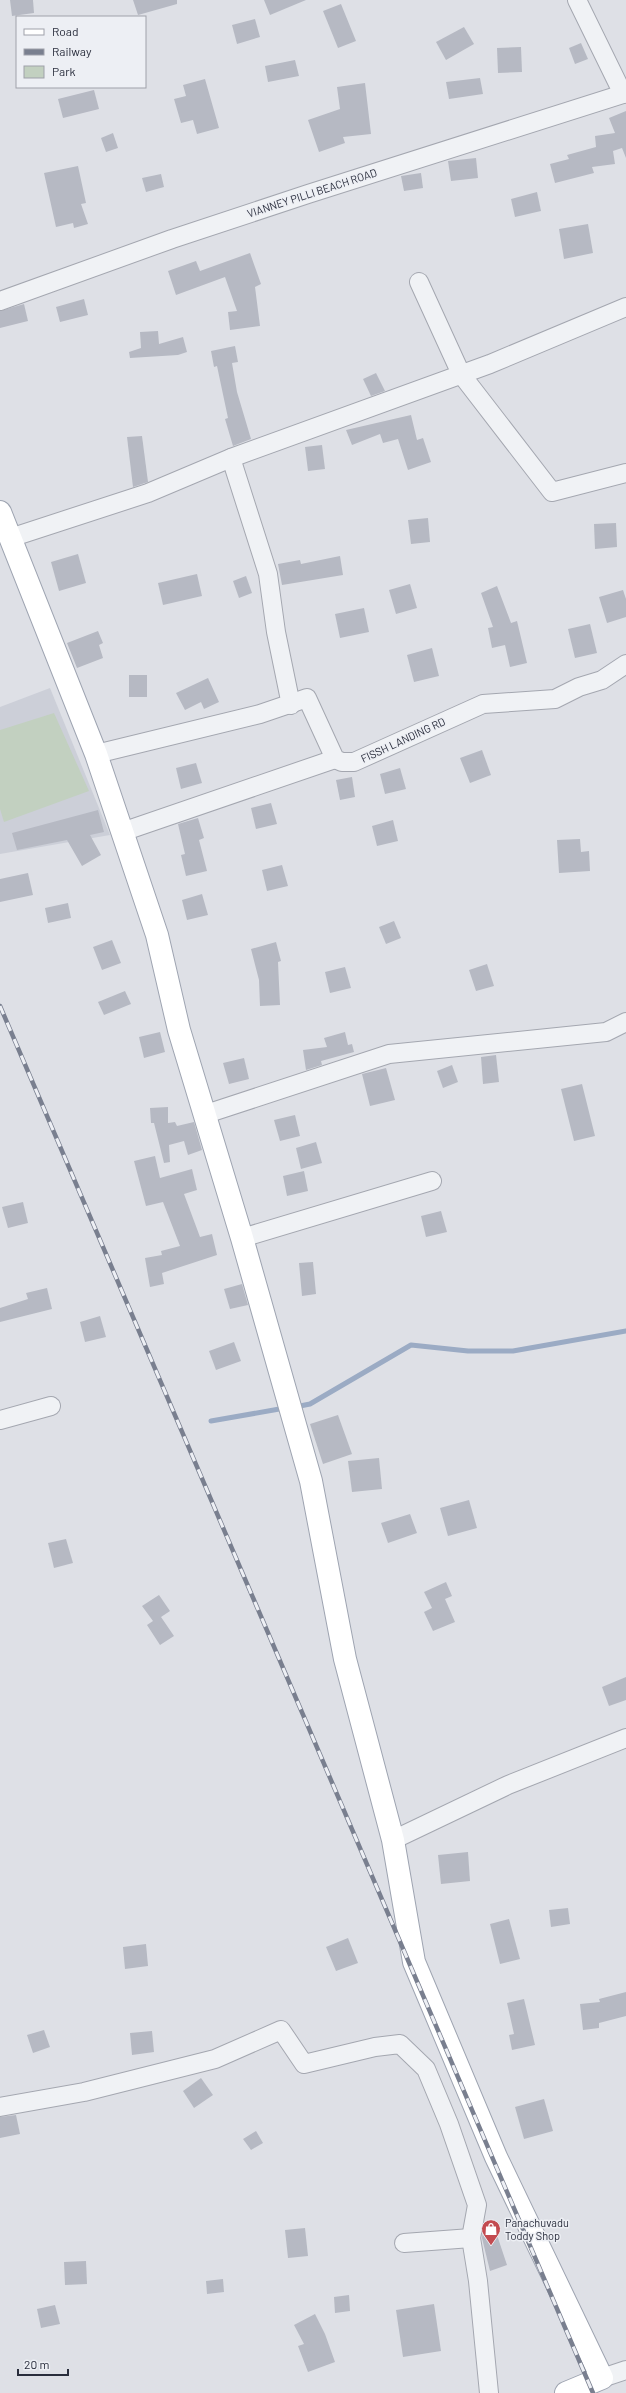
<svg xmlns="http://www.w3.org/2000/svg" width="626" height="2393" font-family="Barlow,sans-serif">
  <style>
    .built { fill: #cccfd8 }
    .green { fill: #c2d0c0 }
    .lines { fill: none; stroke-linecap: round; stroke-linejoin: round }
    .stream { stroke: #9babc4; stroke-width: 5 }
    .building { fill: #b6b9c3 }
    .minor-casing { stroke: #a4a7b0; stroke-width: 20 }
    .major-casing { stroke: #9ea4b1; stroke-width: 24 }
    .minor { stroke: #f0f2f5; stroke-width: 18 }
    .major { stroke: #fff; stroke-width: 22 }
    .rail-casing { stroke: #797f8f; stroke-width: 4.5 }
    .rail { stroke: #edeff4; stroke-width: 3; stroke-dasharray: 9; stroke-linecap: butt }
    .labels { text-anchor: middle; stroke-width: 3; stroke-linejoin: round; paint-order: stroke }
    .street-label { font-size: 11px; fill: #292d3c; stroke: #edeff4 }
    .poi-label { font-size: 11px; fill: #292d3c; stroke: #edeff4; text-anchor: start }
  </style>
  <rect width="100%" height="100%" fill="#dee0e6"/>
  <polygon class="built" points="50,688 110,835 0,854 0,707"/>
  <polygon class="green" points="54,713 89,791 4,822 0,809 0,730"/>
  <g class="lines">
    <g class="stream">
      <polyline points="295,1407 310,1404 411,1345 468,1351 513,1351 626,1331"/>
      <polyline points="211,1421 285,1408"/>
    </g>
  </g>
  <g class="building">
    <polygon points="10,0 33,0 34,13 12,16"/>
    <polygon points="133,0 177,0 177,4 138,15"/>
    <polygon points="264,0 306,0 270,15"/>
    <polygon points="341,4 356,41 338,48 323,11"/>
    <polygon points="255,19 260,37 237,44 232,25"/>
    <polygon points="464,27 474,44 446,60 436,42"/>
    <polygon points="581,43 588,59 575,64 569,48"/>
    <polygon points="521,47 522,72 498,73 497,48"/>
    <polygon points="295,60 299,76 268,82 265,66"/>
    <polygon points="480,78 483,94 449,99 446,82"/>
    <polygon points="205,79 219,128 197,134 193,120 181,123 174,99 186,96 183,85"/>
    <polygon points="365,83 371,134 343,137 345,143 319,152 308,120 340,109 337,87"/>
    <polygon points="94,90 99,109 63,118 58,99"/>
    <polygon points="626,111 626,158 622,148 613,151 615,164 592,167 594,173 555,183 550,164 569,159 567,155 596,147 595,136 615,133 609,118"/>
    <polygon points="113,133 118,148 106,152 101,138"/>
    <polygon points="476,158 478,178 451,181 448,161"/>
    <polygon points="78,166 86,203 81,204 88,224 74,228 73,223 56,227 44,173"/>
    <polygon points="421,173 423,188 404,191 401,176"/>
    <polygon points="161,174 164,187 146,192 142,178"/>
    <polygon points="537,192 541,211 515,217 511,199"/>
    <polygon points="588,224 593,253 564,259 559,229"/>
    <polygon points="250,253 261,284 255,287 260,326 230,330 228,312 237,311 225,277 176,295 168,271 196,261 200,271"/>
    <polygon points="84,299 88,315 60,322 56,307"/>
    <polygon points="24,304 28,321 0,328 0,311"/>
    <polygon points="158,331 159,344 183,337 187,352 178,355 130,358 129,352 141,348 140,332"/>
    <polygon points="235,346 238,362 232,363 237,392 251,439 233,446 225,419 228,418 217,366 214,367 211,351"/>
    <polygon points="376,373 385,391 371,396 363,379"/>
    <polygon points="411,415 417,440 423,438 431,462 408,470 398,439 383,443 380,434 352,445 346,430"/>
    <polygon points="142,436 148,482 133,487 127,437"/>
    <polygon points="322,445 325,469 308,471 305,447"/>
    <polygon points="428,518 430,542 411,544 408,520"/>
    <polygon points="616,523 617,547 595,549 594,524"/>
    <polygon points="78,554 86,583 59,591 51,562"/>
    <polygon points="340,556 343,575 282,585 278,564 300,560 301,564"/>
    <polygon points="197,574 202,596 163,605 158,583"/>
    <polygon points="246,576 252,593 239,598 233,581"/>
    <polygon points="410,584 417,608 396,614 389,590"/>
    <polygon points="497,586 511,623 517,621 527,663 510,667 505,645 492,648 488,628 493,627 481,593"/>
    <polygon points="623,590 626,599 626,617 607,623 599,597"/>
    <polygon points="364,608 369,632 340,638 335,614"/>
    <polygon points="590,624 597,653 575,658 568,629"/>
    <polygon points="98,631 103,643 99,645 103,658 77,668 67,643"/>
    <polygon points="432,648 439,676 414,682 407,655"/>
    <rect x="129" y="675" width="18" height="22"/>
    <polygon points="208,678 219,702 204,709 201,702 185,710 176,693"/>
    <polygon points="482,750 491,775 470,783 460,758"/>
    <polygon points="196,763 202,783 181,789 176,768"/>
    <polygon points="400,768 406,789 385,794 380,774"/>
    <polygon points="352,777 355,797 340,800 336,780"/>
    <polygon points="271,803 277,824 256,829 251,808"/>
    <polygon points="98,810 104,832 90,835 101,855 82,866 67,840 17,850 12,833"/>
    <polygon points="198,818 204,838 199,840 207,871 186,876 181,855 185,854 178,824"/>
    <polygon points="393,820 398,841 377,846 372,826"/>
    <polygon points="580,839 581,852 589,851 590,871 559,873 557,840"/>
    <polygon points="282,865 288,886 267,891 262,870"/>
    <polygon points="28,873 33,895 0,902 0,879"/>
    <polygon points="202,894 208,915 187,920 182,900"/>
    <polygon points="68,903 71,918 48,923 45,908"/>
    <polygon points="394,921 401,938 386,944 379,927"/>
    <polygon points="112,940 121,963 102,970 93,947"/>
    <polygon points="276,942 281,961 278,962 280,1005 260,1006 259,980 251,949"/>
    <polygon points="487,964 494,986 476,991 469,970"/>
    <polygon points="345,967 351,988 330,993 325,972"/>
    <polygon points="125,991 131,1004 104,1015 98,1002"/>
    <polygon points="160,1032 165,1052 144,1058 139,1037"/>
    <polygon points="345,1032 348,1045 352,1044 354,1052 321,1061 322,1065 306,1070 303,1050 327,1047 324,1038"/>
    <polygon points="496,1055 499,1082 483,1084 481,1057"/>
    <polygon points="244,1058 249,1079 229,1084 223,1063"/>
    <polygon points="452,1065 458,1082 443,1088 437,1071"/>
    <polygon points="386,1068 395,1100 370,1106 362,1074"/>
    <polygon points="582,1084 595,1136 574,1141 561,1089"/>
    <polygon points="168,1107 168,1123 175,1122 177,1126 194,1122 202,1150 188,1155 184,1141 169,1145 170,1162 164,1163 154,1123 151,1123 150,1108"/>
    <polygon points="295,1115 300,1136 280,1141 274,1120"/>
    <polygon points="316,1142 322,1163 301,1169 296,1148"/>
    <polygon points="155,1156 160,1178 192,1169 197,1190 184,1194 200,1237 212,1234 217,1255 162,1273 164,1284 150,1287 145,1258 162,1255 161,1251 180,1246 163,1202 146,1206 134,1161"/>
    <polygon points="304,1171 308,1191 287,1196 283,1176"/>
    <polygon points="23,1202 28,1223 8,1228 2,1207"/>
    <polygon points="441,1211 447,1232 426,1237 421,1216"/>
    <polygon points="313,1262 316,1294 302,1296 299,1263"/>
    <polygon points="242,1284 248,1305 230,1309 224,1289"/>
    <polygon points="47,1288 52,1309 0,1322 0,1308 28,1299 26,1293"/>
    <polygon points="100,1316 106,1337 85,1342 80,1322"/>
    <polygon points="234,1342 241,1361 216,1370 209,1351"/>
    <polygon points="338,1415 352,1454 323,1464 310,1424"/>
    <polygon points="379,1458 382,1489 352,1492 348,1461"/>
    <polygon points="469,1500 477,1528 448,1536 440,1508"/>
    <polygon points="410,1514 417,1533 388,1543 381,1523"/>
    <polygon points="66,1539 73,1563 54,1568 48,1543"/>
    <polygon points="446,1582 452,1596 445,1599 455,1622 433,1631 424,1612 432,1608 424,1592"/>
    <polygon points="159,1595 170,1611 161,1617 174,1636 160,1645 147,1625 153,1621 142,1606"/>
    <polygon points="626,1677 626,1700 609,1706 602,1687"/>
    <polygon points="468,1852 470,1881 441,1884 438,1855"/>
    <polygon points="568,1908 570,1924 551,1927 549,1910"/>
    <polygon points="509,1919 520,1959 500,1964 490,1924"/>
    <polygon points="348,1938 358,1963 336,1971 326,1947"/>
    <polygon points="146,1944 148,1966 125,1969 123,1947"/>
    <polygon points="626,1992 626,2016 599,2023 599,2028 583,2030 580,2004 600,2002 599,1999"/>
    <polygon points="524,1999 535,2045 512,2050 509,2035 514,2034 507,2003"/>
    <polygon points="44,2030 50,2047 33,2053 27,2035"/>
    <polygon points="152,2031 154,2052 132,2055 130,2033"/>
    <polygon points="201,2078 213,2095 194,2108 183,2091"/>
    <polygon points="544,2099 553,2131 524,2139 515,2107"/>
    <polygon points="16,2115 20,2134 0,2138 0,2117"/>
    <polygon points="256,2131 263,2143 251,2150 243,2139"/>
    <polygon points="492,2220 507,2265 490,2271 482,2238 484,2223"/>
    <polygon points="305,2228 308,2256 288,2258 285,2230"/>
    <polygon points="86,2261 87,2284 65,2285 64,2262"/>
    <polygon points="223,2279 224,2292 207,2294 206,2281"/>
    <polygon points="349,2295 350,2311 335,2313 334,2297"/>
    <polygon points="434,2304 441,2351 403,2357 396,2310"/>
    <polygon points="55,2305 60,2324 41,2328 37,2309"/>
    <polygon points="315,2314 325,2334 335,2362 308,2372 298,2346 304,2344 294,2325"/>
  </g>
  <g class="lines">
    <g class="minor-casing">
      <g id="minor">
        <polyline points="577,0 623,94"/>
        <polyline points="419,282 461,374 552,492 626,473"/>
        <polyline points="0,301 172,239 308,194 626,93"/>
        <polyline points="231,458 268,574 276,632 291,705"/>
        <polyline points="10,538 148,493 231,458 490,364 626,307"/>
        <polyline points="96,754 260,714 307,698 335,759 342,762 354,762 483,704 555,699 579,687 602,680 626,664"/>
        <polyline points="122,832 335,759"/>
        <polyline points="206,1114 389,1054 606,1032 626,1022"/>
        <polyline points="242,1238 432,1181"/>
        <polyline points="0,1420 51,1406"/>
        <polyline points="393,1840 508,1785 626,1738"/>
        <polyline points="0,2107 84,2092 215,2059 281,2030 304,2064 375,2047 400,2044 426,2069 449,2124 477,2205 471,2238 478,2281 489,2393"/>
        <polyline points="404,2243 471,2238"/>
        <polyline points="602,2378 626,2370"/>
      </g>
    </g>
    <g class="major-casing">
      <polyline id="major" points="0,512 96,754 157,935 179,1030 242,1238 311,1481 345,1659 393,1840 414,1962 496,2157 602,2378 566,2393"/>
    </g>
    <use href="#minor" class="minor"/>
    <use href="#major" class="major"/>
    <g class="rail-casing">
      <polyline id="rail" points="0,1006 593,2393"/>
    </g>
    <use href="#rail" class="rail"/>
  </g>
  <defs>
    <g id="shop-pin" transform="scale(1)"><path d="M0 17L-7.5 6A9.5 9.5 0 1 1 7.5 6Z" fill="#c34b50" stroke="#edeff4"/><path d="M-5-2.5h2.3a2.7 3.5 0 0 1 5.4 0H5L5.5 6h-11ZM-1.5-2.5h3a1.5 2.3 0 0 0-3 0Z" fill="#fff"/></g>
  </defs>
  <g fill-rule="evenodd">
    <use href="#shop-pin" x="491" y="2229"/>
  </g>
  <g class="labels">
    <g class="street-label">
      <text transform="translate(312 193) rotate(-18)" y="4">VIANNEY PILLI BEACH ROAD</text>
      <text transform="translate(403 740) rotate(-25)" y="4">FISSH LANDING RD</text>
    </g>
    <g class="poi-label">
      <text x="505" y="2227">Panachuvadu<tspan x="505" dy="13">Toddy Shop</tspan></text>
    </g>
  </g>
  <rect x="16" y="16" width="130" height="72" fill="#edeff4" stroke="#9fa1aa"/>
  <rect x="24" y="29" width="20" height="6" fill="#ffffff" stroke="#9fa1aa"/>
  <text x="52" y="36" font-size="12" fill="#292d3c">Road</text>
  <rect x="24" y="49" width="20" height="6" fill="#797f8f" stroke="#9fa1aa"/>
  <text x="52" y="56" font-size="12" fill="#292d3c">Railway</text>
  <rect x="24" y="66" width="20" height="12" fill="#c2d0c0" stroke="#9fa1aa"/>
  <text x="52" y="76" font-size="12" fill="#292d3c">Park</text>
  <path d="M18 2369v6h50v-6" fill="none" stroke="#292d3c" stroke-width="2"/>
  <text x="24" y="2369" font-size="12" fill="#292d3c" stroke="#edeff4" stroke-width="3" paint-order="stroke">20 m</text>
</svg>
